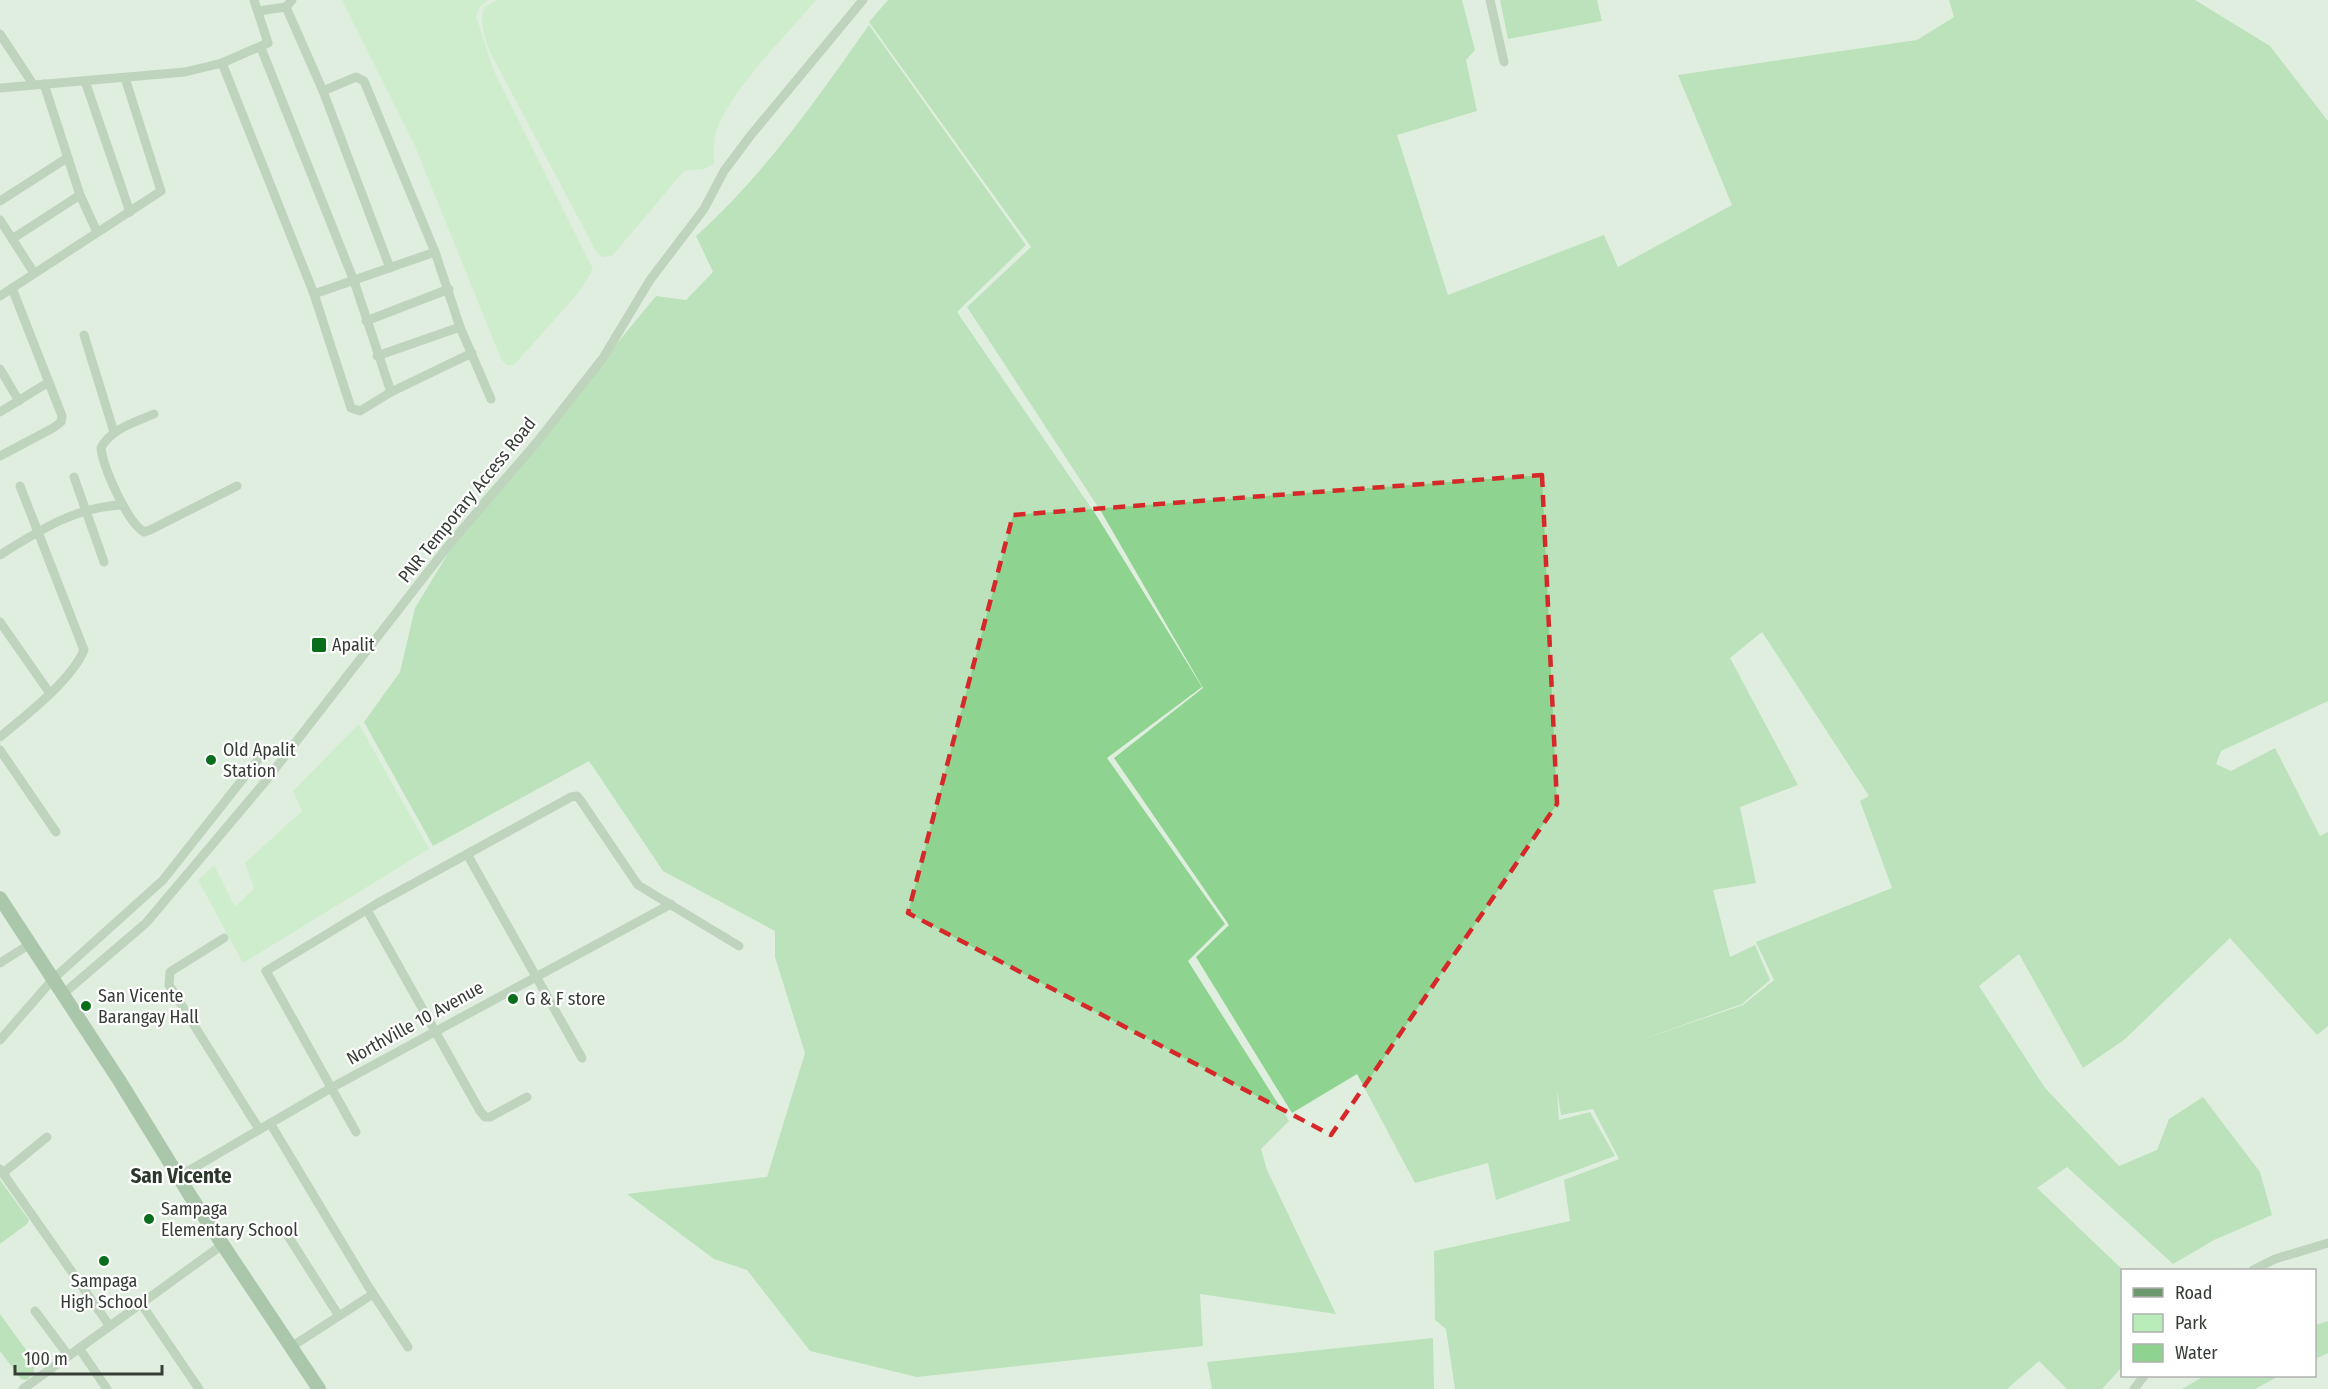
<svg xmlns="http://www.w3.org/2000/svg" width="2328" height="1389" font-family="'Fira Sans Condensed',sans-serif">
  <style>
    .green { fill: #b8ecb8 }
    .water { fill: #8ed390; fill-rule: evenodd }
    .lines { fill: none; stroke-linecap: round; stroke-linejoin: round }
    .minor { stroke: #96b396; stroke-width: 9 }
    .secondary { stroke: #6c986d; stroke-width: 14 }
    .marked { fill: none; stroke: #d62828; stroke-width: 4.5; stroke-dasharray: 12 8; stroke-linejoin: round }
    .poi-dot { fill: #086e1c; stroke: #fff; stroke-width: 2 }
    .labels { text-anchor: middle; stroke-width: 4.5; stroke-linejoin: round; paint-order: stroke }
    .street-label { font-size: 18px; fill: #363c36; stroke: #fff }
    .poi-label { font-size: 18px; fill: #363c36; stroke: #fff; text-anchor: start }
    .quarter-label { font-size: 21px; font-weight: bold; fill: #2d382d; stroke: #fff }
  </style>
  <rect width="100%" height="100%" fill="#e0eedf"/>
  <g class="green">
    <polygon points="342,0 488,0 480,7 476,16 493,69 593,269 579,292 514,365 507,365 501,359 415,146"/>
    <path d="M497,0H816C786,36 731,89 716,132C713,143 715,153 714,164L704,169L684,171L612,256L603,257L597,253L491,54C485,37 479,24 484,7Z"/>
    <polygon points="359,724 429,849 243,963 198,880 214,865 235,907 254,888 245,863 302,811 293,791"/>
  </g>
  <g class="water">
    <path d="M888,0H1462L1475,50L1466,60L1477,111L1397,135L1448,295L1604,235L1618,267L1732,205L1678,75L1917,40L1954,17L1949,0H2195L2270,46L2328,121V701L2221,751L2216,764L2231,771L2275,748L2320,836L2328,832V1026L2317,1035L2230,938L2124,1040L2083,1068L2019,954L1979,986L2045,1088L2119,1166L2157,1150L2169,1119L2203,1097L2260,1172L2272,1215L2214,1240L2173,1264L2067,1167L2037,1188L2123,1270L2122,1367L2102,1389H2067L2039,1361L2007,1389H1455L1446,1329L1435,1320L1434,1251L1570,1221L1564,1180L1619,1159L1593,1109L1561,1115L1557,1090L1559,1120L1590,1112L1615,1156L1496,1200L1488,1163L1415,1183L1357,1074L1292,1113L1196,957L1229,925L1114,758L1203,688L1102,513L967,307L1031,247L869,22ZM1762,632L1869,796L1860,801L1892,888L1756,942L1774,980L1743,1005L1635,1042L1742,1004L1770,980L1755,945L1730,957L1713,890L1756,883L1740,807L1798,785L1730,658Z"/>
    <polygon points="1500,0 1597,0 1602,21 1508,39"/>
    <path d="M869,25L1026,245L957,312L1098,518L1202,687L1107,758L1225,924L1188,961L1289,1121L1261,1149L1267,1170L1336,1314L1200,1294L1203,1346L917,1377L810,1351L747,1270L714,1259L627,1194L767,1177L805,1053L775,957V931L663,871L589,761L433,846L364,722L400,672L415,608L481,499L577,392L656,296L686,300L713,272L696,236C765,174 816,100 869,25Z"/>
    <polygon points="0,1180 29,1220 27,1224 0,1244"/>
    <polygon points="0,1314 34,1361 34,1372 27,1380 21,1379 0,1351"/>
    <polygon points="2328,1321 2328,1353 2315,1359 2315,1325"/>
    <polygon points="1433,1338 1434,1389 1212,1389 1207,1362"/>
    <polygon points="2204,1376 2279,1376 2255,1389 2182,1389"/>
  </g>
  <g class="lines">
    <g class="minor">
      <polyline points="254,0 268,43 222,63 314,294 351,408 360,411 391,392 472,353"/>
      <polyline points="1490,0 1504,62"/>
      <polyline points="286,7 323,91 390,268"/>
      <polyline points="258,11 286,7 292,0"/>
      <polyline points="0,34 33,84"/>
      <polyline points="261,48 354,281 391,392"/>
      <polyline points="85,81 130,212"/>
      <polyline points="44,84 80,195 97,232"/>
      <polyline points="0,88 185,72 222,63"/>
      <polyline points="323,91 356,77 364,81 435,252 460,327 491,399"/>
      <polyline points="0,201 67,158"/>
      <polyline points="0,220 34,273"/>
      <polyline points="12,239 80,195"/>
      <polyline points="314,294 435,252"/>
      <polyline points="0,296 161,191 125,78"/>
      <polyline points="366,321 449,289"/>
      <polyline points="84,335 114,432"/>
      <polyline points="377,356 460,327"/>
      <polyline points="0,369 19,401"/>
      <polyline points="0,412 49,382"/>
      <path d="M154,414C136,422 110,429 101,448C103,467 127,522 144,532L150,530L237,486"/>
      <polyline points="0,456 53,428 61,422 62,416 12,288"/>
      <polyline points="74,477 104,562"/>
      <path d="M0,555C38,531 77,506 123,505"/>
      <polyline points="0,622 49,692"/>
      <path d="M0,737C25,716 71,681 84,650L20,486"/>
      <polyline points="0,750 56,832"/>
      <polyline points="467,854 582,1058"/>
      <polyline points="367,910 480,1111 485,1117 490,1117 527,1097"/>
      <polyline points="224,938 170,972 169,985 259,1129"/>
      <polyline points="0,963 30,944"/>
      <polyline points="63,994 146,923 264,783 448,546 537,442 603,358 650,280 704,209 724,171 751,135 863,0"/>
      <polyline points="0,1040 53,979 163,880 264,752"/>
      <polyline points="270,1123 368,1286 408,1347"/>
      <polyline points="356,1132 266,971 378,903 571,797 577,796 581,801 638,885 739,946"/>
      <polyline points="0,1169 109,1325"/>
      <polyline points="3,1173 47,1137"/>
      <polyline points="178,1177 331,1088 671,904"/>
      <polyline points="288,1236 339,1316"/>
      <polyline points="2253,1270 2275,1259 2328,1243"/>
      <polyline points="142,1305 199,1389"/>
      <polyline points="35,1311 68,1355"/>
      <polyline points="291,1347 373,1294"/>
      <polyline points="79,1348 107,1389"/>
      <polyline points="23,1389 222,1245"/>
      <polyline points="2134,1389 2144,1376"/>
    </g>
    <polyline class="secondary" points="0,898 119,1080 191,1197 319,1389"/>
  </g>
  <path d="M0 0H2328V1389H0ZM1542,475L1557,804L1331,1135L908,913L1013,515Z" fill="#e0eedf" fill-opacity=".55" fill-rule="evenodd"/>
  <path class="marked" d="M1542,475L1557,804L1331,1135L908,913L1013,515Z"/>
  <g class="poi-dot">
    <rect x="311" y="637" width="16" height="16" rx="3"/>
    <circle cx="211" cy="760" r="6"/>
    <circle cx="513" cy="999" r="6"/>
    <circle cx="86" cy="1006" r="6"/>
    <circle cx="149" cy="1219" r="6"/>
    <circle cx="104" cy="1261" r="6"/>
  </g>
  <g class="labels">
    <g class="street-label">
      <text transform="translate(467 500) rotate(-51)" y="6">PNR Temporary Access Road</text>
      <text transform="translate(415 1023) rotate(-29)" y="6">NorthVille 10 Avenue</text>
    </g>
    <g class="poi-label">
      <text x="332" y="651">Apalit</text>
      <text x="223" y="756">Old Apalit<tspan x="223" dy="21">Station</tspan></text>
      <text x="98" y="1002">San Vicente<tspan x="98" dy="21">Barangay Hall</tspan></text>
      <text x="525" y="1005">G &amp; F store</text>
      <text x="161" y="1215">Sampaga<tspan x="161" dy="21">Elementary School</tspan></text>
      <text x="104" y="1287" text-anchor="middle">Sampaga<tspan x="104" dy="21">High School</tspan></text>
    </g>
    <g class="quarter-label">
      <text x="181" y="1183">San Vicente</text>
    </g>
  </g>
  <rect x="2121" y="1269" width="195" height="108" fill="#ffffff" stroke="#afb1af" stroke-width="1.5"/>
  <rect x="2133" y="1288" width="30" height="9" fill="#6c986d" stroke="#afb1af" stroke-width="1.5"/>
  <text x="2175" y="1299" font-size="18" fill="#363c36">Road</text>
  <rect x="2133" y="1314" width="30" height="18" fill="#b8ecb8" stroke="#afb1af" stroke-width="1.5"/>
  <text x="2175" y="1329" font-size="18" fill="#363c36">Park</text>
  <rect x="2133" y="1344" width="30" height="18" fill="#8ed390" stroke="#afb1af" stroke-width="1.5"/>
  <text x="2175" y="1359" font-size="18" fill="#363c36">Water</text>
  <path d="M15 1365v9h147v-9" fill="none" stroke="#363c36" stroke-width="3"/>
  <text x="24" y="1365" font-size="18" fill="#363c36" stroke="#ffffff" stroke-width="4.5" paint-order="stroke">100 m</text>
</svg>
